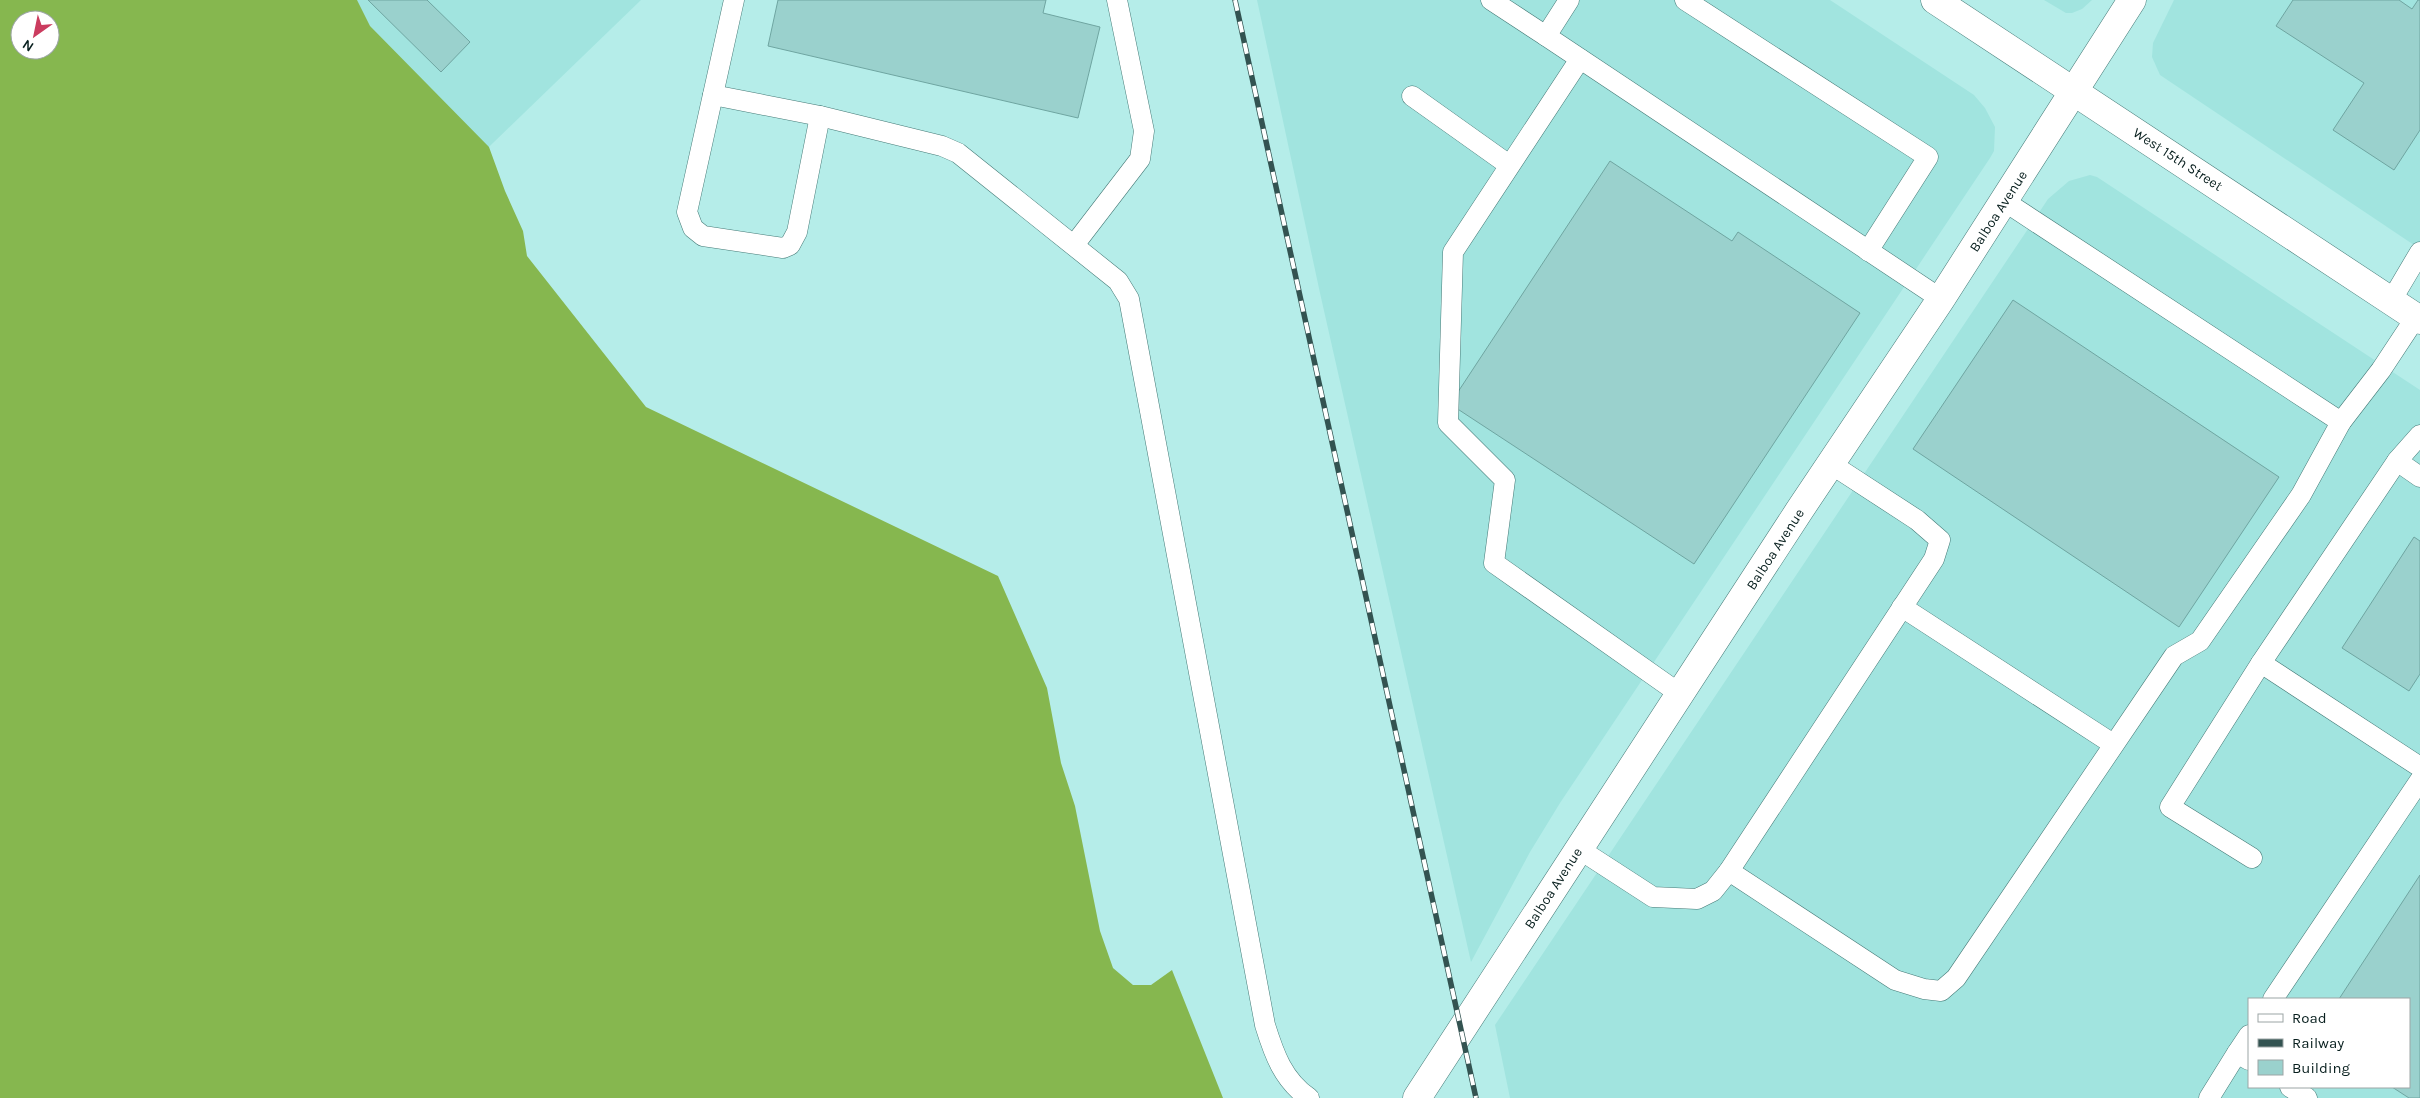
<svg xmlns="http://www.w3.org/2000/svg" width="2420" height="1098" font-family="Karla,sans-serif">
  <style>
    .built { fill: #a1e4df; fill-rule: evenodd }
    .forest { fill: #86b74f; fill-rule: evenodd }
    .building { fill: #9ad1cd; stroke: #6fa5a1 }
    .lines { fill: none; stroke-linecap: round; stroke-linejoin: round }
    .service-casing { stroke: #457a77; stroke-width: 21 }
    .tertiary-casing { stroke: #457a77; stroke-width: 29 }
    .trunk-casing { stroke: #457a77; stroke-width: 29 }
    .service { stroke: #fff; stroke-width: 20 }
    .tertiary { stroke: #fff; stroke-width: 28 }
    .trunk { stroke: #fff; stroke-width: 28 }
    .rail-casing { stroke: #335351; stroke-width: 5.5 }
    .rail { stroke: #fff; stroke-width: 4; stroke-dasharray: 11; stroke-linecap: butt }
    .labels { text-anchor: middle; stroke-width: 4.5; stroke-linejoin: round; paint-order: stroke }
    .street-label { font-size: 14px; fill: #081f1e; stroke: #fff }
  </style>
  <rect width="100%" height="100%" fill="#b5ede9"/>
  <g class="built">
    <polygon points="309,0 641,0 462,173"/>
    <polygon points="1257,0 1830,0 1974,95 1985,108 1995,127 1994,151 1990,158 1560,803 1530,852 1471,962 1320,293"/>
    <polygon points="2044,0 2092,0 2082,9 2072,13 2066,13"/>
    <polygon points="2174,0 2420,0 2420,249 2160,75 2152,57 2153,43"/>
    <path d="M2090,175L2097,177L2420,390V1098H1510L1495,1025L2048,199L2069,181ZM2249,999H2409V1087H2249Z"/>
  </g>
  <path class="forest" d="M0,0H357L370,26L489,147L505,191L523,231L527,256L646,407L998,576L1047,688L1061,763L1075,806L1100,931L1113,968L1133,985H1151L1172,970L1223,1098H0ZM20,20H50V50H20Z"/>
  <g class="building">
    <polygon points="368,0 427,0 470,42 441,72"/>
    <polygon points="778,0 1046,0 1043,13 1100,27 1078,118 768,46"/>
    <polygon points="2293,0 2399,0 2412,9 2418,0 2420,0 2420,130 2394,170 2333,130 2364,83 2276,26"/>
    <polygon points="1610,161 1732,241 1738,232 1860,313 1694,564 1450,404"/>
    <polygon points="2013,300 2279,477 2179,627 1913,449"/>
    <polygon points="2414,537 2420,541 2420,674 2409,691 2342,648"/>
    <polygon points="2420,875 2420,1098 2409,1098 2392,1087 2409,1087 2409,999 2339,999"/>
  </g>
  <g class="lines">
    <g class="service-casing">
      <g id="service">
        <polyline points="734,0 687,212 693,228 703,236 783,248 790,245 797,232 820,116"/>
        <polyline points="1491,0 1546,36"/>
        <polyline points="1569,0 1546,36 1941,299"/>
        <polyline points="1685,0 1928,157 1868,251"/>
        <polyline points="1580,59 1453,252 1448,423 1505,480 1494,563 1680,694"/>
        <path d="M713,95L820,116L942,146L958,153L1118,281L1129,299L1265,1025C1274,1054 1283,1080 1309,1098"/>
        <polyline points="1412,96 1509,165"/>
        <polyline points="2004,201 2341,422"/>
        <polyline points="1074,245 1140,159 1144,131 1117,0"/>
        <polyline points="2391,301 2420,252"/>
        <polyline points="2420,435 2397,461 2420,477"/>
        <polyline points="2397,461 2261,663 2420,767"/>
        <polyline points="1902,607 2113,744"/>
        <polyline points="1579,849 1653,897 1697,899 1713,891 1729,871 1934,559 1940,540 1917,520 1831,464"/>
        <polyline points="2252,858 2170,807 2261,663"/>
        <polyline points="1729,871 1895,980 1924,989 1941,991 1956,978 2174,656 2200,641 2301,495 2341,422 2381,370 2416,317"/>
        <polyline points="2273,999 2420,780"/>
        <polyline points="2249,1035 2237,1053 2249,1060"/>
        <polyline points="2290,1087 2307,1098"/>
        <polyline points="2209,1098 2237,1053"/>
      </g>
    </g>
    <g class="tertiary-casing">
      <polyline id="tertiary" points="1417,1098 1799,511 1941,299 2132,0"/>
    </g>
    <g class="trunk-casing">
      <polyline id="trunk" points="1935,0 2420,320"/>
    </g>
    <use href="#service" class="service"/>
    <use href="#tertiary" class="tertiary"/>
    <use href="#trunk" class="trunk"/>
    <g class="rail-casing">
      <polyline id="rail" points="1235,0 1476,1098"/>
    </g>
    <use href="#rail" class="rail"/>
  </g>
  <g class="labels">
    <g class="street-label">
      <text transform="translate(2178 159) rotate(33)" y="5">West 15th Street</text>
      <text transform="translate(1998 211) rotate(-57)" y="5">Balboa Avenue</text>
      <text transform="translate(1775 549) rotate(-57)" y="5">Balboa Avenue</text>
      <text transform="translate(1553 888) rotate(-57)" y="5">Balboa Avenue</text>
    </g>
  </g>
  <rect x="2248" y="998" width="162" height="90" fill="#ffffff" stroke="#9ca5a5"/>
  <rect x="2258" y="1014" width="25" height="8" fill="#ffffff" stroke="#9ca5a5"/>
  <text x="2292" y="1023" font-size="15" fill="#081f1e">Road</text>
  <rect x="2258" y="1039" width="25" height="8" fill="#335351" stroke="#9ca5a5"/>
  <text x="2292" y="1048" font-size="15" fill="#081f1e">Railway</text>
  <rect x="2258" y="1060" width="25" height="15" fill="#9ad1cd" stroke="#9ca5a5"/>
  <text x="2292" y="1073" font-size="15" fill="#081f1e">Building</text>
  <g transform="translate(35 35) rotate(213)"><circle r="24" fill="#ffffff" stroke="#9ca5a5"/>
  <path d="M0-4L9 19L0 12L-9 19Z" fill="#cb3c5f"/>
  <text y="-8" font-size="14" font-weight="bold" text-anchor="middle" fill="#081f1e">N</text>
  </g>
</svg>
